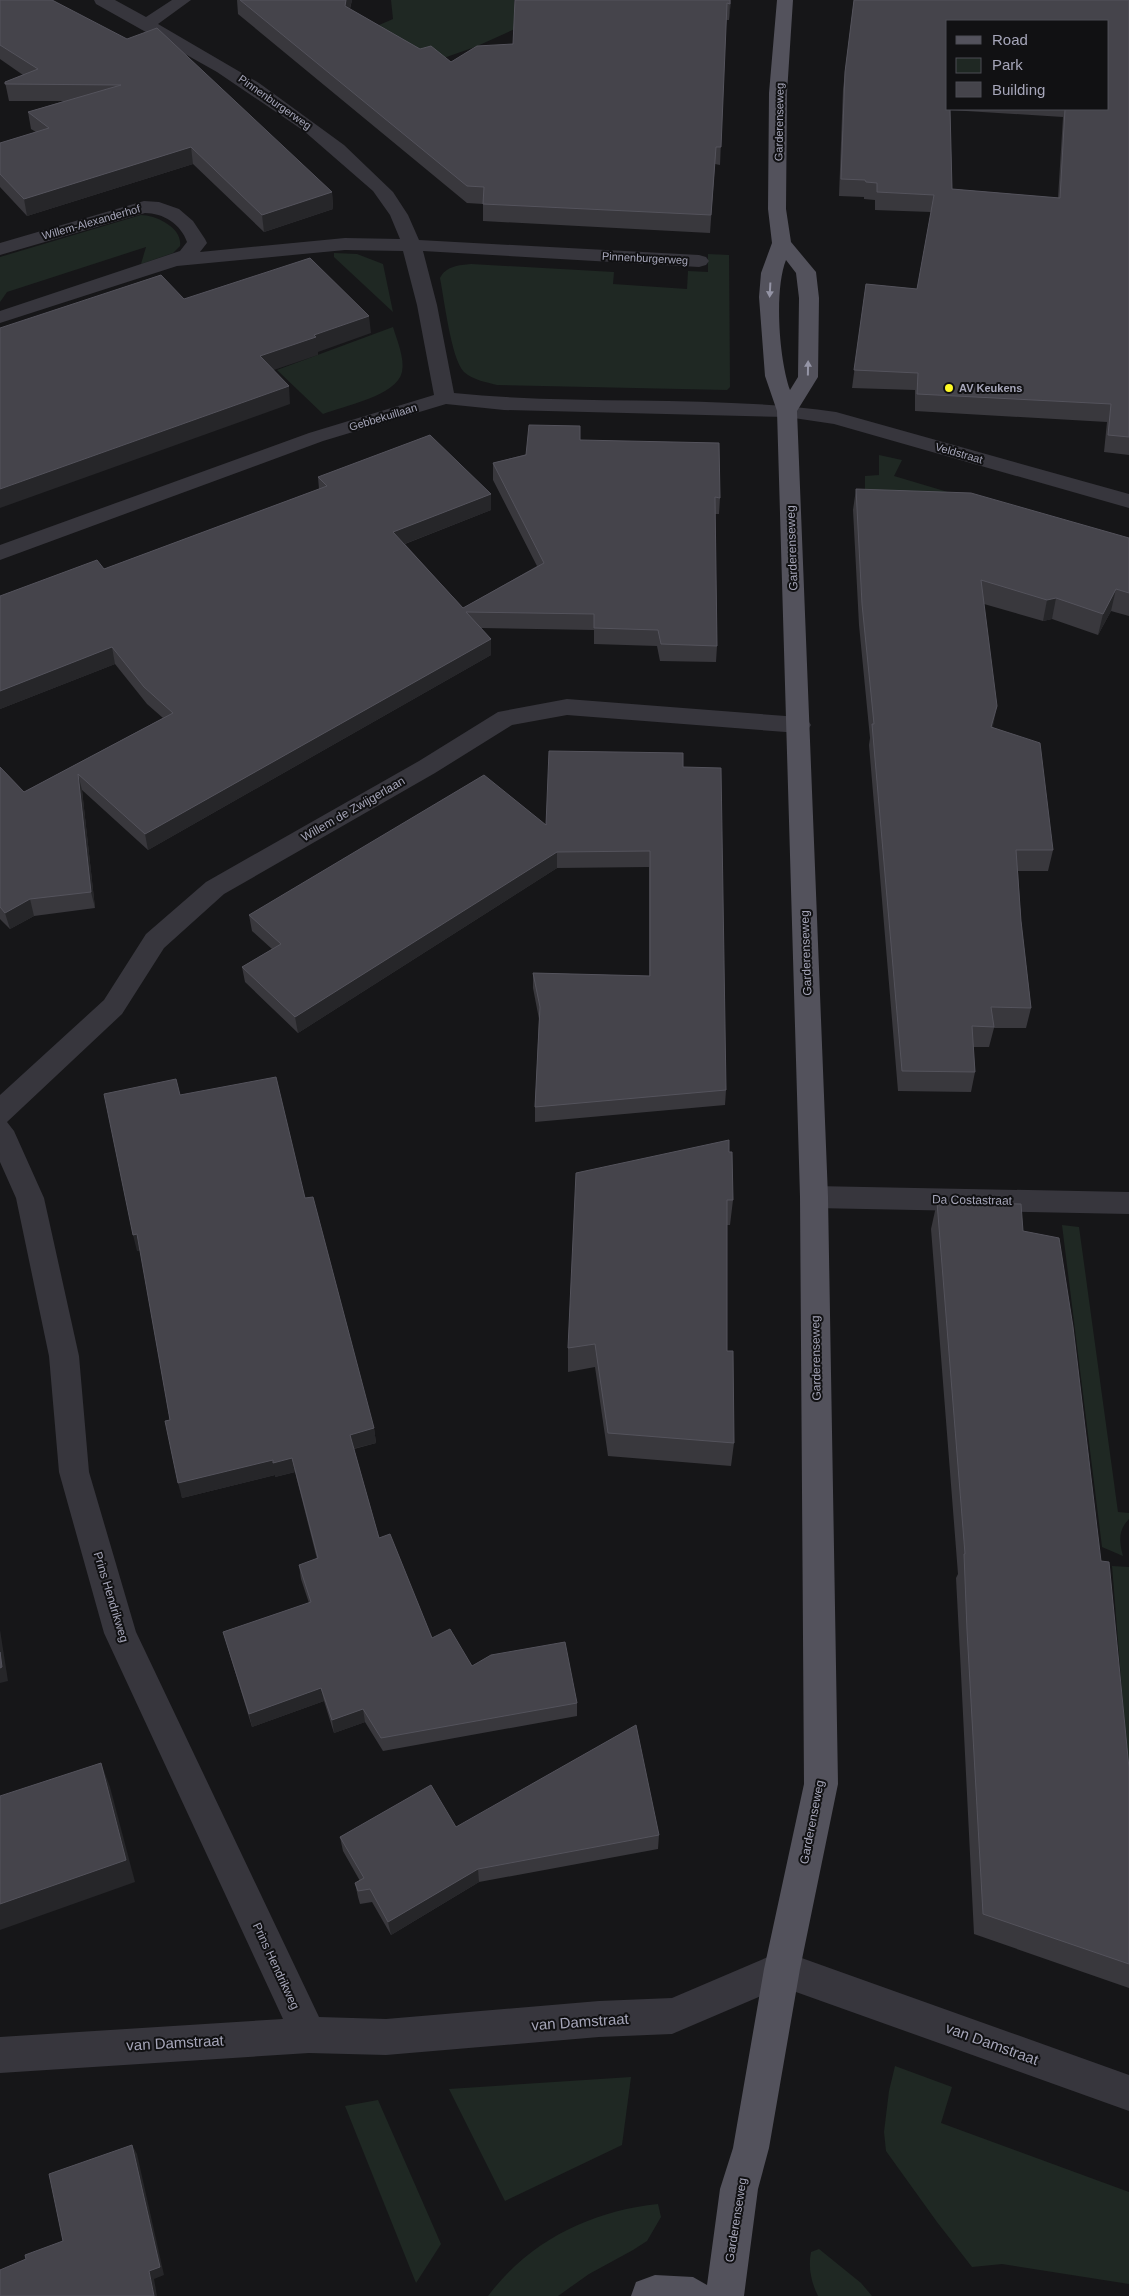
<svg xmlns="http://www.w3.org/2000/svg" width="1129" height="2296" font-family="Arial,sans-serif">
  <style>
    .green { fill: #1f2823 }
    .lines { fill: none; stroke-linecap: round; stroke-linejoin: round }
    .minor { fill: #37363d; fill-rule: evenodd }
    .major { fill: #53525c; fill-rule: evenodd }
    .wall { fill: #39383d; fill-rule: evenodd }
    .shaded-wall { fill: #262629 }
    .building { fill: #45444b; stroke: #54535c; fill-rule: evenodd }
    .oneway { fill: #9595a6 }
    .poi-dot { fill: #fffa26; stroke: #111113; stroke-width: 2 }
    .labels { text-anchor: middle; stroke-width: 4; stroke-linejoin: round; paint-order: stroke }
    .far-street-label { font-size: 11px; fill: #a6a6b9; stroke: #111113 }
    .far-poi-label { font-size: 11px; font-weight: bold; fill: #a6a6b9; stroke: #111113; text-anchor: start }
    .street-label { font-size: 12px; fill: #a6a6b9; stroke: #111113 }
    .near-street-label { font-size: 15px; fill: #a6a6b9; stroke: #111113 }
  </style>
  <rect width="100%" height="100%" fill="#161618"/>
  <g class="green">
    <polygon points="391,0 514,0 517,28 475,47 418,67 363,32 393,19"/>
    <path d="M141,215C156,215 183,228 180,246L173,253L141,264L146,247L7,292L0,302V257Z"/>
    <polygon points="334,253 357,254 383,264 393,312 334,257"/>
    <path d="M708,254L729,255L730,387L727,390L497,385C486,382 473,380 464,372C451,359 444,298 440,278C446,266 459,265 471,264L614,272L613,284L687,289L688,271L708,272Z"/>
    <path d="M393,327C397,340 405,359 402,372C397,396 343,406 323,414L277,370Z"/>
    <polygon points="879,455 902,460 894,476 968,498 865,495 865,476 879,475"/>
    <path d="M1062,1225L1079,1227L1118,1512L1129,1513V1519C1118,1530 1119,1541 1123,1556L1102,1547Z"/>
    <polygon points="1112,1566 1129,1567 1129,1766 1128,1766"/>
    <polygon points="895,2066 952,2087 941,2123 1129,2192 1129,2284 1002,2264 972,2267 937,2222 886,2151 884,2132 889,2091"/>
    <polygon points="631,2077 622,2145 505,2201 449,2089"/>
    <polygon points="378,2100 441,2244 416,2283 345,2106"/>
    <path d="M658,2204L661,2217L647,2241L633,2250L589,2274L558,2296H488C529,2241 591,2211 658,2204Z"/>
    <path d="M819,2249L861,2283L872,2296H818C811,2282 808,2267 811,2252Z"/>
  </g>
  <g class="lines">
    <g class="minor">
      <path d="M94,0H115L146,17L172,0H191L158,24L259,83L344,145L393,192L408,215L419,240L699,255L706,257L709,261L706,265L699,267L423,251L437,305L454,393C581,406 710,394 836,412L1129,494V508L834,424L787,417L504,410L446,404L323,441L0,560V545L309,433L434,395L417,305L403,251L345,250L177,266L0,323V311L180,251L187,242C181,224 163,213 145,213L0,255V243L144,201L159,202L179,209L193,221L205,239L207,243L200,252L345,238L400,239L390,215L373,191L304,131L217,72L96,4Z"/>
      <polygon points="567,699 799,717 807,719 811,725 807,731 799,733 567,715 512,725 435,773 224,894 164,948 122,1014 7,1122 14,1131 44,1198 79,1356 89,1472 136,1632 319,2017 386,2019 599,2001 672,1998 782,1951 1129,2075 1129,2111 782,1987 672,2034 599,2037 386,2055 309,2053 0,2073 0,2037 283,2019 104,1633 59,1472 49,1356 16,1198 0,1162 0,1095 104,1000 146,934 206,882 419,761 498,712"/>
      <polygon points="814,1186 1129,1192 1129,1214 814,1208 804,1205 800,1197 804,1189"/>
    </g>
    <path class="major" d="M777,0H793L787,93L786,209L791,242L816,272L819,298L818,377L797,411L828,1197L838,1784L800,1969L769,2148L758,2189L744,2296H631L636,2282L655,2275L693,2277L707,2285L720,2189L733,2148L764,1969L804,1784L800,1197L777,411L765,376L759,297L761,273L772,243L768,209L769,93ZM786,260L796,273L799,298L798,377L790,390C779,359 774,290 786,260Z"/>
  </g>
  <g class="wall">
    <polygon points="0,0 332,192 333,209 264,232 193,164 27,216 0,187 0,143 36,132 31,129 28,112 64,101 9,101 5,82 23,75 0,59"/>
    <polygon points="237,0 352,0 350,9 420,49 451,62 513,44 731,0 729,20 726,20 720,165 715,164 710,233 483,221 483,204 467,203 238,14"/>
    <path d="M854,0H1129V455L1104,452L1107,422L915,411V390L852,388L866,284L917,289L931,212L875,210V200L864,199V197L839,196L843,89ZM948,21H1108V109H948ZM950,110L1063,117L1058,198L952,189Z"/>
    <polygon points="580,440 720,498 719,514 715,514 717,646 716,662 660,661 657,646 594,644 594,630 481,628 491,639 491,655 148,850 82,790 95,908 34,916 10,929 0,919 0,767 24,792 163,718 147,704 115,664 0,709 0,596 104,569 319,489 318,477 491,494 491,510 405,544 463,608 537,566 493,480 493,463"/>
    <polygon points="856,489 1129,538 1129,616 1111,611 1098,635 1052,619 1043,621 984,604 993,727 1053,850 1048,871 1018,871 1021,921 1031,1008 1026,1028 994,1028 989,1047 973,1047 975,1072 971,1092 898,1091 869,745 870,738 859,625 853,510"/>
    <polygon points="683,767 726,1090 725,1105 535,1122 535,1107 539,1019 533,988 533,973 649,976 649,867 557,868 298,1033 245,982 242,967 272,949 252,931 249,915 546,825"/>
    <polygon points="180,1095 305,1198 374,1428 376,1443 354,1449 379,1538 432,1638 472,1666 577,1703 577,1716 383,1751 365,1722 334,1733 324,1701 252,1727 223,1632 309,1603 301,1579 299,1565 317,1559 295,1472 275,1477 275,1475 182,1498 170,1420 140,1250 137,1251"/>
    <polygon points="729,1152 733,1200 730,1225 727,1225 727,1351 734,1443 731,1466 608,1456 595,1367 568,1372 568,1348"/>
    <polygon points="937,1202 1023,1231 1101,1561 1129,1768 1129,1988 974,1934 960,1654 956,1578 958,1574 931,1229"/>
    <polygon points="456,1827 659,1835 658,1849 479,1882 391,1935 372,1902 360,1904 358,1897 355,1883 360,1881 343,1851 340,1837"/>
  </g>
  <g class="shaded-wall">
    <polygon points="346,0 352,0 346,23 345,6"/>
    <polygon points="730,0 731,0 729,20"/>
    <polygon points="191,147 193,164 27,216 24,199"/>
    <polygon points="332,192 333,209 264,232 262,215"/>
    <polygon points="369,316 371,333 318,352 318,355 262,374 260,356 314,335"/>
    <polygon points="289,386 290,404 0,508 0,489"/>
    <polygon points="491,494 491,510 394,548 393,532"/>
    <polygon points="1116,589 1111,611 1098,635 1103,614"/>
    <polygon points="1056,598 1052,619 1043,621 1047,600"/>
    <polygon points="491,639 491,655 148,850 145,834"/>
    <polygon points="112,647 115,664 0,709 0,691"/>
    <polygon points="997,706 993,727 991,727"/>
    <polygon points="78,774 82,790 95,908 91,892"/>
    <polygon points="557,852 557,868 298,1033 295,1017"/>
    <polygon points="30,899 34,916 10,929 5,913"/>
    <polygon points="137,1234 141,1250 137,1251 133,1235"/>
    <polygon points="374,1428 376,1443 352,1449 350,1435"/>
    <polygon points="292,1458 295,1472 275,1477 275,1475 182,1498 178,1483 273,1460"/>
    <polygon points="0,1630 8,1681 0,1683"/>
    <polygon points="321,1688 324,1701 252,1727 249,1714"/>
    <polygon points="363,1709 365,1722 334,1733 332,1720"/>
    <polygon points="101,1763 110,1787 135,1882 0,1930 0,1904"/>
    <polygon points="478,1869 479,1882 391,1935 388,1922"/>
    <polygon points="132,2145 137,2154 164,2275 154,2279 157,2296 154,2296 149,2271"/>
  </g>
  <g class="building">
    <polygon points="0,0 52,0 127,39 157,28 332,192 262,215 191,147 24,199 0,174 0,143 49,128 28,112 121,85 5,84 5,82 38,69 0,45"/>
    <polygon points="240,0 346,0 345,6 420,49 431,46 451,62 477,46 513,44 515,0 730,0 730,4 727,3 721,147 716,147 711,215 483,204 484,187 467,186"/>
    <path d="M854,0H1129V437L1108,435L1111,404L917,394L918,373L854,370L866,284L917,289L934,195L877,192V183L866,182L865,180L841,179L845,72ZM948,21H1108V109H1065L1060,198L952,189L950,109H948Z"/>
    <polygon points="310,258 369,316 314,335 316,337 260,356 289,386 0,489 0,328 161,275 184,299"/>
    <polygon points="529,425 580,426 580,440 719,443 720,498 715,497 717,646 661,644 658,630 594,628 594,614 466,612 491,639 145,834 78,774 91,892 30,899 5,913 0,907 0,767 24,792 173,713 144,687 112,647 0,691 0,596 97,560 104,569 327,486 318,477 430,435 491,494 393,532 463,608 544,563 493,463 526,455"/>
    <polygon points="856,489 971,493 1129,538 1129,593 1116,589 1103,614 1056,598 1047,600 981,580 997,706 991,727 1040,743 1053,850 1016,850 1021,921 1031,1008 991,1007 994,1027 972,1026 975,1072 902,1071 872,724 874,724 862,604"/>
    <polygon points="549,751 683,753 683,767 721,768 726,1090 535,1107 540,1007 533,973 650,976 650,851 557,852 295,1017 242,967 281,944 249,915 484,775 546,825"/>
    <polygon points="276,1077 305,1198 313,1197 374,1428 350,1435 379,1538 390,1534 432,1638 450,1629 472,1666 491,1655 565,1642 577,1703 381,1738 363,1709 332,1720 321,1688 249,1714 223,1632 311,1602 299,1565 318,1558 292,1458 273,1463 273,1460 178,1483 165,1421 170,1420 137,1234 133,1235 104,1094 176,1079 180,1095"/>
    <polygon points="729,1140 729,1152 732,1152 733,1200 727,1200 727,1351 733,1351 734,1443 608,1433 595,1344 568,1348 576,1173"/>
    <polygon points="937,1202 1021,1204 1023,1231 1059,1238 1073,1327 1101,1561 1109,1562 1129,1768 1129,1964 983,1914 967,1630 964,1554 965,1554"/>
    <polygon points="0,1652 2,1667 0,1668"/>
    <polygon points="636,1725 659,1835 478,1869 388,1922 370,1889 358,1891 355,1883 364,1878 340,1837 431,1785 456,1827"/>
    <polygon points="101,1763 126,1860 0,1904 0,1796"/>
    <polygon points="132,2145 160,2267 149,2271 154,2296 0,2296 0,2270 26,2259 25,2255 63,2241 49,2174"/>
  </g>
  <defs><path id="oneway-solid" d="M-6-.8H1V-3.2L6.5 0L1 3.2V.8H-6Z" transform="scale(1.25)"/></defs>
  <g class="oneway">
    <use href="#oneway-solid" transform="translate(770 290) rotate(93)"/>
    <use href="#oneway-solid" transform="translate(808 368) rotate(-89)"/>
  </g>
  <circle class="poi-dot" cx="949" cy="388" r="5"/>
  <g class="labels">
    <g class="far-street-label">
      <text transform="translate(275 102) rotate(35)" y="4">Pinnenburgerweg</text>
      <text transform="translate(779 122) rotate(-89)" y="4">Garderenseweg</text>
      <text transform="translate(91 222) rotate(-16)" y="4">Willem-Alexanderhof</text>
      <text transform="translate(645 258) rotate(3)" y="4">Pinnenburgerweg</text>
      <text transform="translate(383 417) rotate(-17)" y="4">Gebbekuillaan</text>
      <text transform="translate(959 453) rotate(16)" y="4">Veldstraat</text>
    </g>
    <g class="far-poi-label">
      <text x="959" y="392">AV Keukens</text>
    </g>
    <g class="street-label">
      <text transform="translate(792 548) rotate(-92)" y="4">Garderenseweg</text>
      <text transform="translate(353 809) rotate(-30)" y="4">Willem de Zwijgerlaan</text>
      <text transform="translate(806 953) rotate(-92)" y="4">Garderenseweg</text>
      <text transform="translate(972 1200) rotate(1)" y="4">Da Costastraat</text>
      <text transform="translate(816 1358) rotate(-91)" y="4">Garderenseweg</text>
      <text transform="translate(111 1597) rotate(73)" y="4">Prins Hendrikweg</text>
      <text transform="translate(812 1822) rotate(-79)" y="4">Garderenseweg</text>
      <text transform="translate(276 1966) rotate(65)" y="4">Prins Hendrikweg</text>
      <text transform="translate(736 2220) rotate(-81)" y="4">Garderenseweg</text>
    </g>
    <g class="near-street-label">
      <text transform="translate(580 2022) rotate(-4)" y="5">van Damstraat</text>
      <text transform="translate(175 2043) rotate(-3)" y="5">van Damstraat</text>
      <text transform="translate(992 2044) rotate(20)" y="5">van Damstraat</text>
    </g>
  </g>
  <rect x="946" y="20" width="162" height="90" fill="#111113" stroke="#4d4d55"/>
  <rect x="956" y="36" width="25" height="8" fill="#53525c" stroke="#4d4d55"/>
  <text x="992" y="45" font-size="15" fill="#a6a6b9">Road</text>
  <rect x="956" y="58" width="25" height="15" fill="#1f2823" stroke="#4d4d55"/>
  <text x="992" y="70" font-size="15" fill="#a6a6b9">Park</text>
  <rect x="956" y="82" width="25" height="15" fill="#45444b" stroke="#4d4d55"/>
  <text x="992" y="95" font-size="15" fill="#a6a6b9">Building</text>
</svg>
